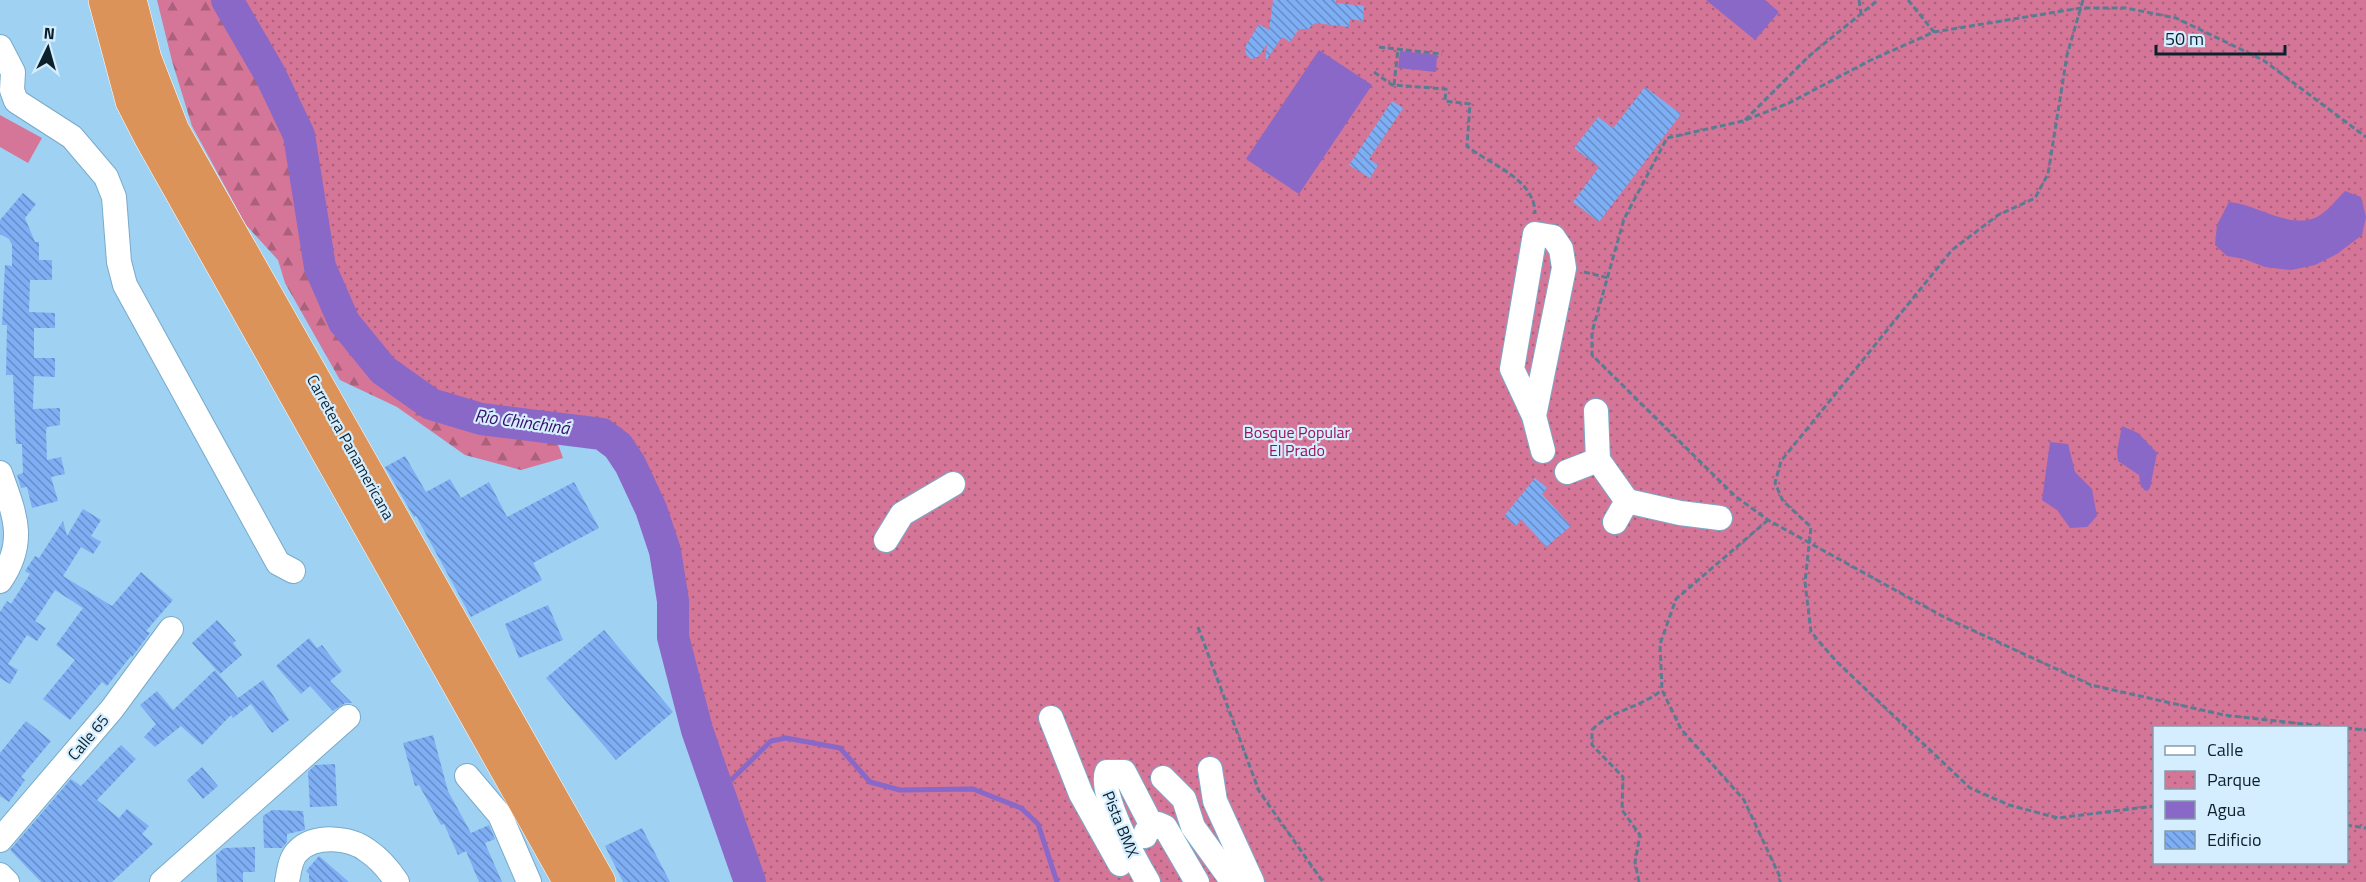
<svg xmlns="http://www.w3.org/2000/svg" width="2366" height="882" font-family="'Titillium Web',sans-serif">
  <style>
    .grass { fill: #d57698 }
    .forest { fill: url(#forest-firs) }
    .park { fill: url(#park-dots); fill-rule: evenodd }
    .water { fill: #8968c7 }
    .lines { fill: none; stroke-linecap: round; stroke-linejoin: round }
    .stream { stroke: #8968c7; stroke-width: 5 }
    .river { stroke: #8968c7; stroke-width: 32 }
    .building { fill: url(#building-back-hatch) }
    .minor-casing { stroke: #79aac9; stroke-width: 26 }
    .highway-casing { stroke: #fff; stroke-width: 34 }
    .path { stroke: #597c93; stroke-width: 3; stroke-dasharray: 6 3; stroke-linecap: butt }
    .minor { stroke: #fff; stroke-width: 24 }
    .highway { stroke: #dc9359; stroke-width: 33 }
    .labels { text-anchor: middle; stroke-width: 4.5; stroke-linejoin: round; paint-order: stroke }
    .park-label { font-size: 16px; fill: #991356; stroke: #d5eeff }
    .street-label { font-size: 16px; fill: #0d212d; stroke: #d5eeff }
    .water-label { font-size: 18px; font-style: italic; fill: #360d65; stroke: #d5eeff }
  </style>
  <defs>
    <pattern id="forest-firs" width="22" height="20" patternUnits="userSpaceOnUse" patternTransform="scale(1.5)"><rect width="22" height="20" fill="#d57698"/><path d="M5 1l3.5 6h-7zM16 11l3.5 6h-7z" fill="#ab607c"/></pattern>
    <pattern id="park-dots" width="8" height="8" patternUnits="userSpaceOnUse" patternTransform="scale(1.5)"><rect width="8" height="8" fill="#d57698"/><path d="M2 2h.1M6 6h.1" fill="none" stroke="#ab607c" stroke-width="1.8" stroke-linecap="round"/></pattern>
    <pattern id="building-back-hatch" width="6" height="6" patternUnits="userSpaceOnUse" patternTransform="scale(1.5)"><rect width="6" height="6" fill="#7eaef4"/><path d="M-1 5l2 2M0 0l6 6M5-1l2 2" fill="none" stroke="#668dc6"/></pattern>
  </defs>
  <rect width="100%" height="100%" fill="#9fd1f2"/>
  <polygon class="grass" points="0,115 42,138 28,163 0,147"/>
  <polygon class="forest" points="157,0 312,0 536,384 563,458 521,470 465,455 397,407 340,380 285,283 278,260 246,225 192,126 172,61"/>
  <path class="park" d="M227,0H2366V882H750L697,730L673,637V601L665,551L651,509L630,464L618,446L602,434L481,419L431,404L383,370L344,322L320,267L299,135L270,74ZM2154,728H2346V862H2154Z"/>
  <g class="water">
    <polygon points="1706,0 1765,0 1779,12 1755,40"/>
    <polygon points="1319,50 1372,85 1299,194 1246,159"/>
    <polygon points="1400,51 1437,55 1436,72 1398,68"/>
    <path d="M2345,191L2361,197L2366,217L2362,235L2337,254L2315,265L2291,270L2265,267L2244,259L2227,256L2215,245L2217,225L2229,202C2257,204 2289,230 2317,217C2327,212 2337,199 2345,191Z"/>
    <polygon points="2122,426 2138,433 2157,453 2150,488 2147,491 2141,487 2139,475 2118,461 2117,451"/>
    <polygon points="2050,442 2068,444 2075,472 2092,489 2097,516 2087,527 2070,528 2057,510 2042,500"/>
  </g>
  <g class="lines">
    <polyline class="stream" points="719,792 771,741 786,738 840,748 870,782 900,790 973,789 1021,808 1038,824 1057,882"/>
    <polyline class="river" points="227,0 270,74 299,135 320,267 344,322 383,370 431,404 481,419 602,434 618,446 630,464 651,509 665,551 673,601 673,637 697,730 750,882"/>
  </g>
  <g class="building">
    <polygon points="1273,0 1336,0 1336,3 1364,6 1363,21 1350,19 1349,27 1315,23 1308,29 1299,29 1290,42 1282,37 1265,62 1267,44 1258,57 1251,59 1246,54 1245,47 1259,24 1269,30"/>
    <polygon points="1645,87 1681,114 1599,222 1573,202 1599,167 1574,148 1598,117 1613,128"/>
    <polygon points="1392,101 1403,108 1369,159 1378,165 1370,178 1349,165"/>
    <polygon points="23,193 36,204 25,218 35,242 39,242 39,260 52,260 52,280 30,280 29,312 55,313 55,328 34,328 34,358 55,358 55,377 34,376 33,409 60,408 60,425 47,427 46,431 47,460 61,457 65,474 51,477 58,501 32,508 27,487 21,488 17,475 23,473 22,444 16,444 13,375 6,375 7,325 2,325 5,265 12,266 12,245 9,239 0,234 0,220"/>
    <polygon points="405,456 426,492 450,479 461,498 489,482 507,517 574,482 599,528 533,563 542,580 471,617 416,516 414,517 385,467"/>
    <polygon points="1535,478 1547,488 1542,494 1571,526 1546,547 1521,519 1516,526 1504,516"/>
    <polygon points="83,509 101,520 91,536 101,542 93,554 81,547 63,576 112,606 141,572 173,600 146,631 150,633 132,657 131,656 107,686 102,682 70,720 43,699 75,660 56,645 83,608 55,590 35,621 46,628 37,641 27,635 8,664 18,670 10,684 0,678 0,612 7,601 11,604 30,574 25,571 35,556 39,558 63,521 67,536"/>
    <polygon points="548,605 563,640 519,658 505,624"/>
    <polygon points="217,620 236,641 233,643 242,655 220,674 192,643"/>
    <polygon points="604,630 673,712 616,760 546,678"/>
    <polygon points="309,638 317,648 322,645 342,671 330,681 352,703 345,703 333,711 310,686 301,694 276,666"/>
    <polygon points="215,670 238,698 263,680 289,720 272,733 251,704 233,718 231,715 202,745 181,726 155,747 144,737 156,724 140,705 157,691 173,710"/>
    <polygon points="26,721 51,741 21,777 25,780 9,802 0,796 0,753"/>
    <polygon points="433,735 448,791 471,833 489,825 495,839 485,843 502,882 479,882 466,851 458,855 444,824 441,825 419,785 415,786 403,743"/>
    <polygon points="121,745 136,759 97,800 119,818 127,809 149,826 142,834 153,844 112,882 41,882 10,850 71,779 81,786"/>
    <polygon points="335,764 337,806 310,807 308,772 315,765"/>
    <polygon points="202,767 218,786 203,799 187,780"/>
    <polygon points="272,810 303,811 305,830 287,834 287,842 282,848 264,848 263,816"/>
    <polygon points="642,828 670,882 623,882 605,846"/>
    <polygon points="255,847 255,872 243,872 243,882 217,882 216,855 224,848"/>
    <polygon points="319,856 349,882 309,882 309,874 306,871"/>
  </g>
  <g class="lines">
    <g class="minor-casing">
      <g id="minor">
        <polyline points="0,47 13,72 12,90 16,101 72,137 106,177 114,197 119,262 125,285 278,563 293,571"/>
        <polyline points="1596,411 1598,460 1627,501 1615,522"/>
        <polyline points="1534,416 1564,268 1561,249 1553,237 1535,234 1512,369 1534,416 1543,451"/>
        <polyline points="1567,472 1598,460"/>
        <path d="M0,473C15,515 27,542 0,581"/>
        <polyline points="1627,501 1680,513 1720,518"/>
        <polyline points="886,540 902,514 953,484"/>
        <polyline points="1051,718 1081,794 1120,864"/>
        <polyline points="1210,769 1215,801 1252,882"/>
        <polyline points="467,776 500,815 529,882"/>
        <polyline points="1163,778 1184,799 1193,827 1233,882"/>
        <polyline points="1145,836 1146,832 1158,824 1165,827 1197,882"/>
        <polyline points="0,840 112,709 171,629"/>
        <polyline points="0,875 7,882"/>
        <polyline points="162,882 348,717"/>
        <path d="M287,882C289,872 290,858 298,851C315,834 350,837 368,851C380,859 389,870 397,882"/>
        <path d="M1148,882C1136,862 1098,792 1107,772H1124L1152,826"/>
      </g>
    </g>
    <g class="highway-casing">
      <g id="highway">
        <polyline points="105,0 132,101 151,138 570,882"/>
        <polyline points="130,0 145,59 173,131 599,882"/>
      </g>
    </g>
    <g class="path">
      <polyline points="1859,0 1861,13"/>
      <polyline points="1908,0 1934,32"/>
      <polyline points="2083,0 2067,55 2048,174 2035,198 1998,215 1952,250 1781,461 1775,483 1783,501 1811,527 1805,582 1811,632 1836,661 1970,788 2009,805 2058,818 2154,806"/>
      <polyline points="1379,47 1442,54"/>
      <path d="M1374,72L1392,85L1446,89L1445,101L1470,104L1467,146C1490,165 1535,178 1535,214"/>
      <polyline points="1394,85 1398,49"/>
      <polyline points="1745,120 1809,56 1878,0"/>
      <polyline points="1584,272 1609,278"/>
      <polyline points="1768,520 1676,599 1660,644 1662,690 1681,729 1744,800 1780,877 1780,882"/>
      <polyline points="1198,627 1259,791 1323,882"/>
      <polyline points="2339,728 2224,715 2091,685 1944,617 1768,520 1735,496 1592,355 1592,332 1624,219 1667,138 1743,121 1789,103 1871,60 1934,32 2081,8 2126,8 2176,18 2263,60 2366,137"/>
      <polyline points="2346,728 2366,730"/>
      <polyline points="2346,825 2366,828"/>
      <path d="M1639,882L1635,862L1640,835L1622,810L1623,777L1592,745V730C1611,710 1640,708 1662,690"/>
    </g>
    <use href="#minor" class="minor"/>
    <use href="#highway" class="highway"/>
  </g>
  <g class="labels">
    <g class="park-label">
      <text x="1297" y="438">Bosque Popular<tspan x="1297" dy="18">El Prado</tspan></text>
    </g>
    <g class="street-label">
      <text transform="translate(351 447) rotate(61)" y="6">Carretera Panamericana</text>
      <text transform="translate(88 737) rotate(-50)" y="6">Calle 65</text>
      <text transform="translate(1121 824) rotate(68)" y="6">Pista BMX</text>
    </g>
    <g class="water-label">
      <text transform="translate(522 422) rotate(8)" y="6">Río Chinchiná</text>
    </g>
  </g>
  <rect x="2153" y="726" width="195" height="138" fill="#d5eeff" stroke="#859cab" stroke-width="1.5"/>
  <rect x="2165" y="746" width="30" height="9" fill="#ffffff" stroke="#859cab" stroke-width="1.5"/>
  <text x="2207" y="756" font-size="18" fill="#0d212d">Calle</text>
  <rect x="2165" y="771" width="30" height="18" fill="url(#park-dots)" stroke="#859cab" stroke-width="1.5"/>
  <text x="2207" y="786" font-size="18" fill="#0d212d">Parque</text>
  <rect x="2165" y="801" width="30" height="18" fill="#8968c7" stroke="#859cab" stroke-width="1.5"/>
  <text x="2207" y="816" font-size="18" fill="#0d212d">Agua</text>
  <rect x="2165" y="831" width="30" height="18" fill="url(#building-back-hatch)" stroke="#859cab" stroke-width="1.5"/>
  <text x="2207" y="846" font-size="18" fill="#0d212d">Edificio</text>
  <g transform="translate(48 48) rotate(5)" stroke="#d5eeff" stroke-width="4.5" paint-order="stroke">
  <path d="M0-4.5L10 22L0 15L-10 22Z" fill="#0d212d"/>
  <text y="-9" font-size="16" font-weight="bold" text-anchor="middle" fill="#0d212d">N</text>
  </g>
  <path d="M2156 45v9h129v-9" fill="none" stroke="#0d212d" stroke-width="3"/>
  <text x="2165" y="45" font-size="18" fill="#0d212d" stroke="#d5eeff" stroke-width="4.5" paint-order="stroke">50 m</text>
</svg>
